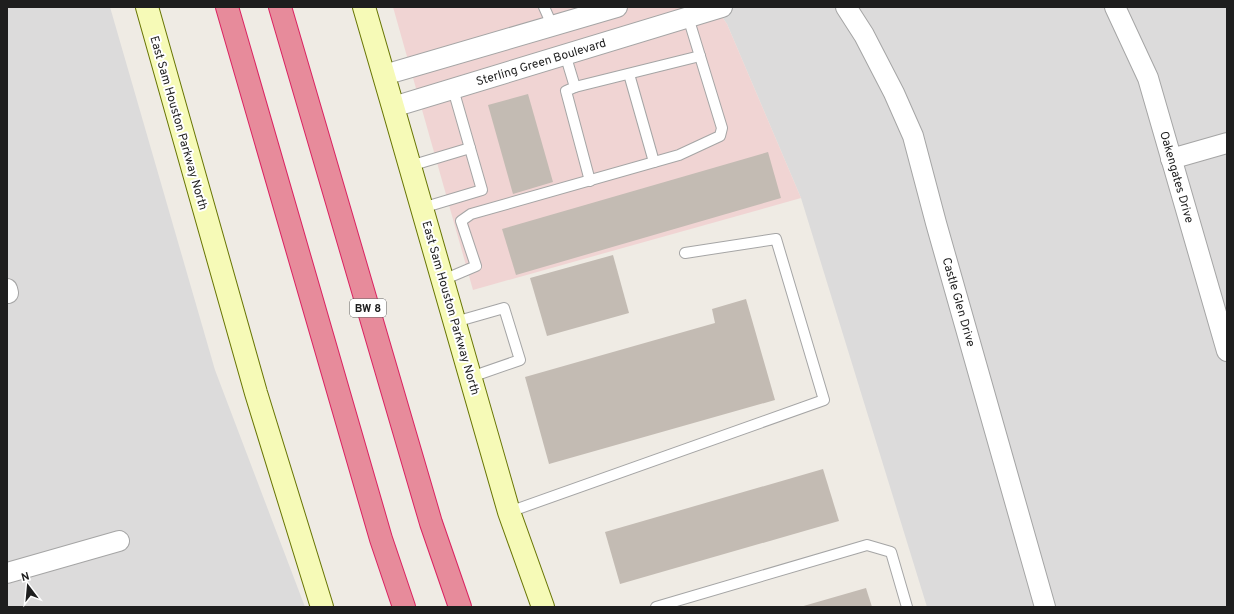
<svg xmlns="http://www.w3.org/2000/svg" width="1234" height="614" font-family="Overpass,sans-serif">
  <style>
    .residential { fill: #dcdbdb }
    .commercial { fill: #f0d4d3 }
    .building { fill: #c3bbb3 }
    .lines { fill: none; stroke-linecap: round; stroke-linejoin: round }
    .lane-casing { stroke: #a5a5a5; stroke-width: 12 }
    .street-casing { stroke: #a5a5a5; stroke-width: 22 }
    .secondary-casing { stroke: #687504; stroke-width: 24 }
    .highway-casing { stroke: #da2361; stroke-width: 24 }
    .lane { stroke: #fff; stroke-width: 10 }
    .street { stroke: #fff; stroke-width: 20 }
    .secondary { stroke: #f6fab7; stroke-width: 22 }
    .highway { stroke: #e78b9b; stroke-width: 22 }
    .labels { text-anchor: middle; stroke-width: 4; stroke-linejoin: round; paint-order: stroke }
    .shield { fill: #fff; stroke: #626262; stroke-width: 1 }
    .shield-label { font-size: 11px; font-weight: bold; fill: #1e1e1e }
    .street-label { font-size: 12px; fill: #1e1e1e; stroke: #fff }
  </style>
  <rect width="100%" height="100%" fill="#efebe4"/>
  <g class="residential">
    <polygon points="7,7 110,7 215,370 305,607 7,607"/>
    <polygon points="715,7 1227,7 1227,607 927,607 801,198 727,24"/>
  </g>
  <polygon class="commercial" points="393,7 715,7 727,24 801,198 473,290"/>
  <g class="building">
    <polygon points="528,94 553,182 513,194 488,105"/>
    <polygon points="768,152 781,198 516,275 502,229"/>
    <polygon points="613,255 629,313 547,336 530,278"/>
    <polygon points="746,299 775,400 549,464 525,377 715,323 712,309"/>
    <polygon points="823,469 839,521 620,584 605,532"/>
    <polygon points="866,588 872,607 800,607"/>
  </g>
  <g class="lines">
    <g class="lane-casing">
      <g id="lane">
        <polyline points="544,7 552,25"/>
        <polyline points="565,54 575,87 566,91 590,181"/>
        <polyline points="629,74 654,162"/>
        <polyline points="575,87 700,56"/>
        <polyline points="410,166 470,148"/>
        <polyline points="422,208 482,190 453,89"/>
        <polyline points="443,280 476,266 461,221 471,214 679,155 720,136 722,128 688,17"/>
        <polyline points="455,322 504,308 520,360 471,377"/>
        <polyline points="509,512 824,400 776,239 685,253"/>
        <polyline points="656,607 867,545 891,552 907,607"/>
      </g>
    </g>
    <g class="street-casing">
      <g id="street">
        <polyline points="846,7 864,35 894,93 913,136 936,223 1045,607"/>
        <polyline points="1115,7 1148,78 1227,351"/>
        <polyline points="384,75 617,7"/>
        <polyline points="393,107 722,7"/>
        <polyline points="1171,159 1227,143"/>
        <polyline points="7,289 8,293 7,293"/>
        <polyline points="7,573 119,541"/>
      </g>
    </g>
    <g class="secondary-casing">
      <g id="secondary">
        <polyline points="147,7 256,393 322,607"/>
        <polyline points="364,7 393,107 509,512 543,607"/>
      </g>
    </g>
    <g class="highway-casing">
      <g id="highway">
        <polyline points="227,7 381,539 404,607"/>
        <polyline points="280,7 431,523 460,607"/>
      </g>
    </g>
    <use href="#lane" class="lane"/>
    <use href="#street" class="street"/>
    <use href="#secondary" class="secondary"/>
    <use href="#highway" class="highway"/>
  </g>
  <g class="labels">
    <rect class="shield" x="350" y="299" width="36" height="18" rx="3"/>
    <g class="shield-label">
      <text x="368" y="312">BW 8</text>
    </g>
    <g class="street-label">
      <text transform="translate(541 62) rotate(-17)" y="4">Sterling Green Boulevard</text>
      <text transform="translate(179 123) rotate(74)" y="4">East Sam Houston Parkway North</text>
      <text transform="translate(1177 177) rotate(74)" y="4">Oakengates Drive</text>
      <text transform="translate(959 302) rotate(74)" y="4">Castle Glen Drive</text>
      <text transform="translate(451 308) rotate(74)" y="4">East Sam Houston Parkway North</text>
    </g>
  </g>
  <rect width="1234" height="614" fill="none" stroke="#1e1e1e" stroke-width="16"/>
  <g transform="translate(28 586) rotate(344)" stroke="#ffffff" stroke-width="3" paint-order="stroke">
  <path d="M0-3L7 15L0 10L-7 15Z" fill="#1e1e1e"/>
  <text y="-6" font-size="11" font-weight="bold" text-anchor="middle" fill="#1e1e1e">N</text>
  </g>
</svg>
